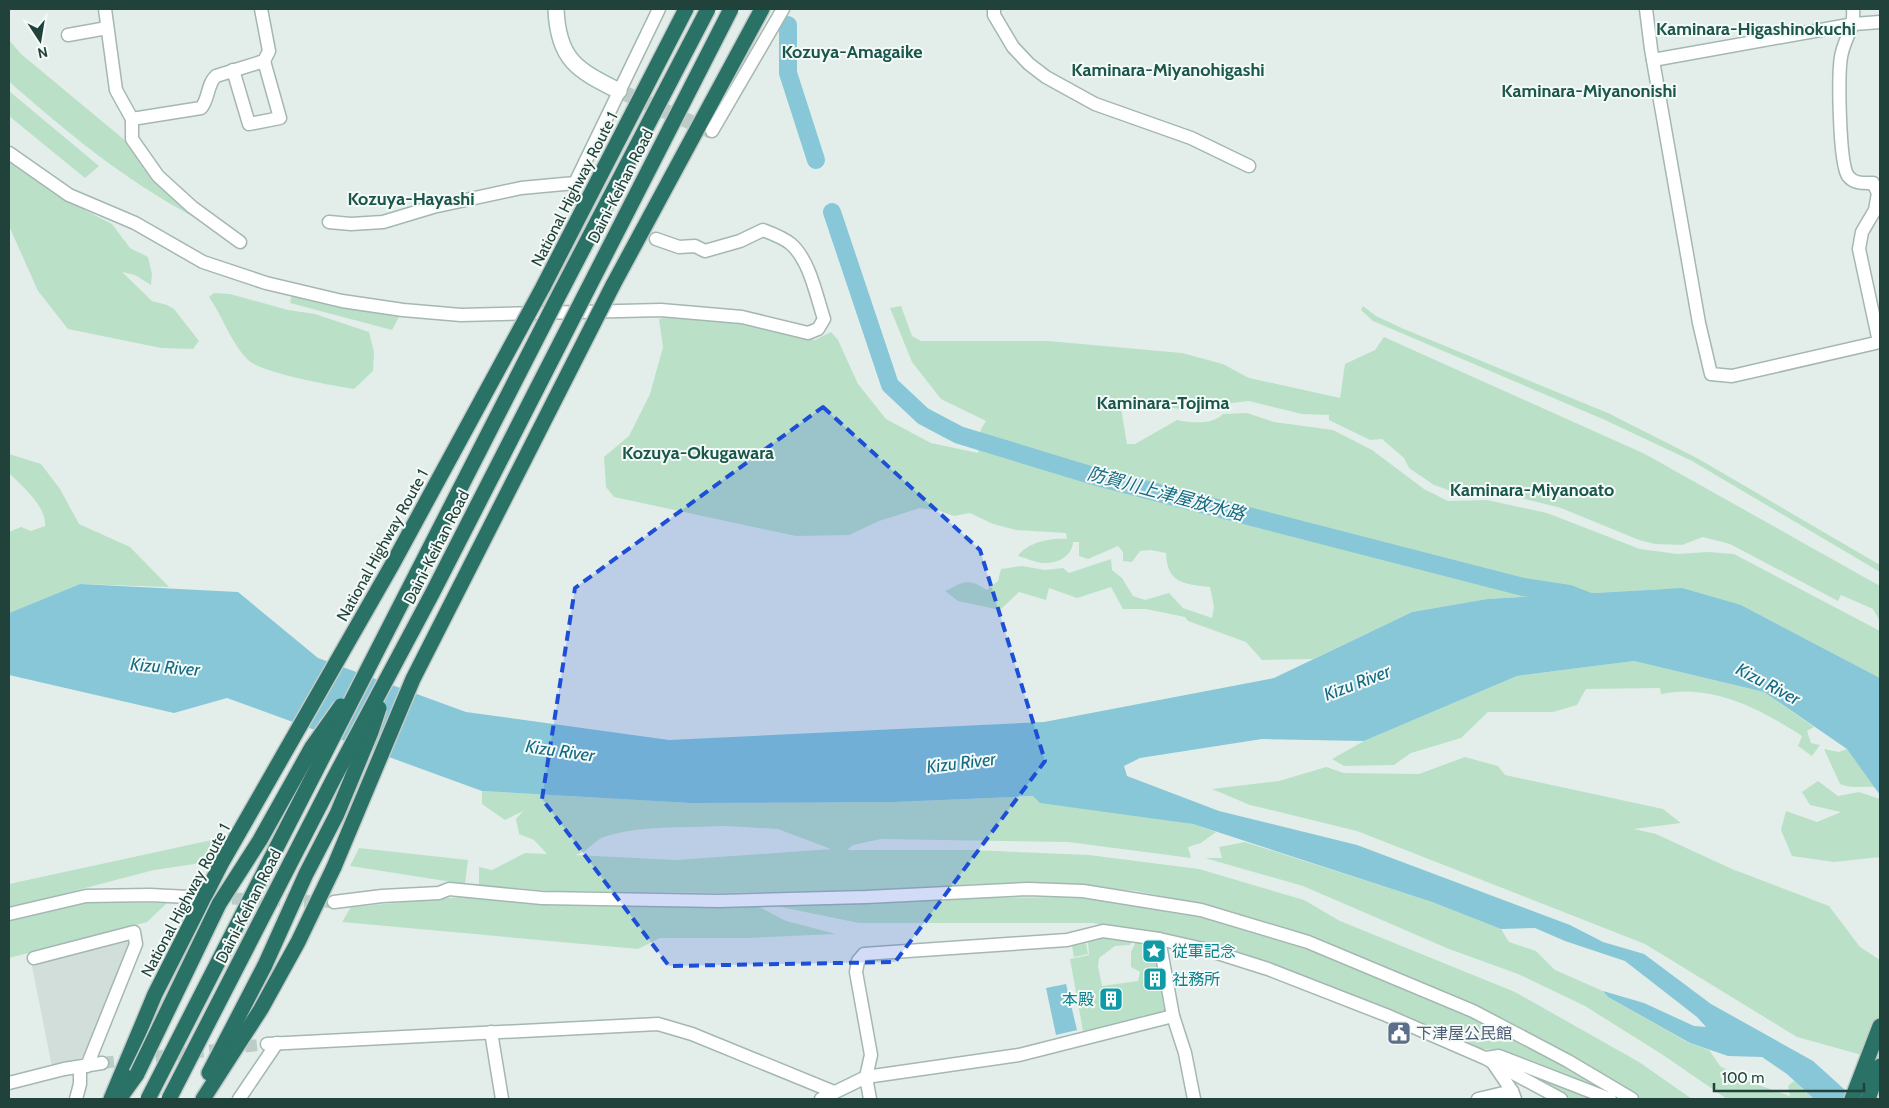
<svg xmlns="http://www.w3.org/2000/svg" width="1889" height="1108" font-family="Cabin,'Noto Sans JP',sans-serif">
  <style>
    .built { fill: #d1ded9 }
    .green { fill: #bae1c7; fill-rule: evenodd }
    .water { fill: #87c7d8 }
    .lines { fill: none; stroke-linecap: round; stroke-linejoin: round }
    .river { stroke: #87c7d8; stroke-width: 18 }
    .street-tunnel { stroke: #bcccc7; stroke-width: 12; stroke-dasharray: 12 6; stroke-linecap: butt }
    .secondary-tunnel { stroke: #bcccc7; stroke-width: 15; stroke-dasharray: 15 8; stroke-linecap: butt }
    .street-casing { stroke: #a5b7b2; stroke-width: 15 }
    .secondary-casing { stroke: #a0bbb3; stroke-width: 18 }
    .highway-casing { stroke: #c1cac8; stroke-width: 18 }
    .street { stroke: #fff; stroke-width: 12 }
    .secondary { stroke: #fff; stroke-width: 15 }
    .highway { stroke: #2a7166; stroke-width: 15 }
    .highway-bridge-casing { stroke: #c1cac8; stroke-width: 18; stroke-linecap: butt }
    .highway-bridge { stroke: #2a7166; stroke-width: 15 }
    .marked { fill: #1d4ed8; fill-opacity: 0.2; stroke: #1d4ed8; stroke-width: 4; stroke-dasharray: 10 6; stroke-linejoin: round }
    .labels { text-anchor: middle; stroke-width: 4; stroke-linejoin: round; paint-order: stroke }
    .street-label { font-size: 16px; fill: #21423a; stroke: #f4faf8 }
    .culture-label { font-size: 16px; fill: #0d838f; stroke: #f4faf8; text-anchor: start }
    .service-label { font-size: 16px; fill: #4e5e75; stroke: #f4faf8; text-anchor: start }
    .neighbourhood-label { font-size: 18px; font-weight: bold; fill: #1b564a; stroke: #f4faf8 }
    .water-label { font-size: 18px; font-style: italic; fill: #156b83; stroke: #f4faf8 }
  </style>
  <rect width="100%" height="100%" fill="#e3eeea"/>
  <polygon class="built" points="129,936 131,945 85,1054 76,1062 52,1067 31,961"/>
  <g class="green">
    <path d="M9,40L21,54L127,142L156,178L211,226C134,187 78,142 13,85L9,81Z"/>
    <polygon points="9,91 99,166 85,178 9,116"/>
    <polygon points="9,160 65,200 112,224 130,248 148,257 152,274 151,285 135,275 122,272 152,301 167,305 174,309 199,341 193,349 161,348 68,329 38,291 9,226"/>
    <path d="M214,293L230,294L288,310L315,314L369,332L374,352L373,371L354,389C334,386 259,373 247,359C230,341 223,317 209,297Z"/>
    <polygon points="292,293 399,317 392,330 290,303"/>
    <path d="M901,306L912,336L921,341H1048L1182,353L1223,364L1249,378L1340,398L1345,364L1375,350L1384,337L1645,454L1880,586V621L1873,609L1841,595L1838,601L1730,544L1703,537L1682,545L1655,544L1639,540L1561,508L1474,486L1460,488L1459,494L1434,485L1409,468L1404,458L1382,439L1370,440L1329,420V415L1302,414L1249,401L1181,409L1120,402L1127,444H1135L1177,420C1192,423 1212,425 1223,414L1247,413L1274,422L1333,430L1372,450L1424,489L1448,501L1487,500L1547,513L1640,549L1677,554L1708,552L1734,554L1880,631V678L1741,605L1665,589L1487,599L1412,612L1313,659L1262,660L1246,642L1188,621L1185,617L1146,609H1123L1111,587L1077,598L1049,588L1046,600L1019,592L1000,610L958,601L945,591C965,581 968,578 987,590L998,581L1001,569L1022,566L1045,570L1063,568L1069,573L1111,559L1112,570L1122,578L1133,596L1145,600L1169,593L1183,608L1212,618L1214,607L1210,587C1183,584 1167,583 1166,553L1151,550L1140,551L1132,562L1123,561V552L1118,546L1088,559L1079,556V542H1073C1072,557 1057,564 1042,563C1034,562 1026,558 1018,556C1028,542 1050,538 1067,539L1066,533L1016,530L993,524L970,513L954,516L939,511L920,508L879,521L849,535L796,536L614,497L606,487L604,457L629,436L650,394L663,347L659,319L677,315L751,325L815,340L831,332L838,340L858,384L886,419L931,443L978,453L981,429L986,421L941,399L912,362L890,308Z"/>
    <polygon points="1363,306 1376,316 1404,329 1608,413 1697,458 1880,565 1880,572 1692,461 1605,420 1373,321 1361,310"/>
    <path d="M9,454L41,464L60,489L79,524L130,547L169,587L80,584L9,613V532L21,527L31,531L45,526C47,507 22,486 9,473Z"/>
    <path d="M1634,661L1764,692L1814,727L1807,731L1811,743L1820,745L1812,756L1798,746L1802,736C1761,709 1711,683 1661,694L1660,688L1586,689L1577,705L1553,712H1488L1461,738L1411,753L1394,765L1344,766L1332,759L1364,741L1517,676Z"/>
    <path d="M1824,749L1839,752L1847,749L1875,787C1862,786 1852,789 1840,784Z"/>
    <polygon points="1465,757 1498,766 1505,775 1663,809 1681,823 1634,829 1656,834 1732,869 1829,906 1860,947 1880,960 1880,1060 1797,1037 1645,944 1357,831 1250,805 1212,789 1279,781 1326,767 1344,773 1419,774"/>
    <polygon points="1818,781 1838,796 1859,792 1880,799 1880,857 1834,862 1792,856 1781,830 1786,811 1817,822 1841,812 1810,805 1802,792"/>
    <path d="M482,791L690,803L895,802L1034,796L1193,824L1216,832L1201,843L1188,847L1191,858L1068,842L881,839L853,845L847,850H971L1089,855L1199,869L1304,900L1340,921L1515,992L1639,1062L1692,1099H1642L1556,1048L1389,969L1218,908L1136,891L1086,887L974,884L892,890L719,893L550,891L479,885V867L492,870L525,853L547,854L534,840L519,834L516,819L523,811L505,820L482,804ZM724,826L778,829L831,849L676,860L575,855C587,853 593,841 604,837C638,825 688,828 724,826Z"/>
    <polygon points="221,838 208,862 154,870 9,908 9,884"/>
    <polygon points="1245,842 1432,902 1501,929 1509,942 1536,951 1555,970 1603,991 1608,997 1689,1043 1709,1050 1720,1066 1744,1080 1790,1096 1788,1086 1794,1081 1814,1099 1727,1099 1663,1055 1585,1006 1518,974 1449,949 1303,886 1205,858 1222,858 1219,847"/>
    <polygon points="359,848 468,860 465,884 350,866"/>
    <polygon points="471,896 630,906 759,907 786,921 836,934 746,938 660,938 638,949 342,922 351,907"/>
    <polygon points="1082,897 1203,918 1309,950 1474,1018 1620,1097 1497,1050 1472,1048 1175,938 1093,923 859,923 776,906 968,898"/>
    <polygon points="74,901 167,903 147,922 9,958 9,919"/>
    <polygon points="1100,936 1133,940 1130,945 1115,946 1099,958 1098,966 1102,986 1138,981 1140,972 1131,967 1131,952 1137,939 1154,943 1170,1014 1083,1031 1070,959 1089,955 1088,942"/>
    <polygon points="1086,943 1088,954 1074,957 1072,946"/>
    <polygon points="1502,1062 1603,1099 1567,1099"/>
  </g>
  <g class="water">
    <polygon points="80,584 238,592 318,658 466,712 669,740 1044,722 1274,678 1412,612 1487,599 1665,589 1682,588 1741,605 1880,678 1880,795 1847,749 1764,692 1634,661 1517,676 1364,741 1262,739 1140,758 1124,766 1127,776 1219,811 1357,845 1570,925 1603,942 1644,954 1711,1004 1813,1061 1855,1099 1814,1099 1787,1074 1762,1057 1728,1056 1690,1043 1608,997 1603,991 1644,1003 1694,1026 1706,1027 1697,1017 1625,961 1565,941 1535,928 1501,929 1432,902 1193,824 1040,803 1033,796 895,802 690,803 482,791 227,698 174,713 9,675 9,613"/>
    <polygon points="1066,984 1077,1030 1056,1035 1046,988"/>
  </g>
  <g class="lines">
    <g class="river">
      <polyline points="788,25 788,73 816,160"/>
      <polyline points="832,212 890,385 923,416 959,435 1097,477 1523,587 1569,594 1592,603"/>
    </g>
    <g class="street-tunnel">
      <polyline points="214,898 334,902"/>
      <polyline points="102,1063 267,1044"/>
    </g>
    <polyline class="secondary-tunnel" points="619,91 711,131"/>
    <g class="street-casing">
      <g id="street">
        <polyline points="105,9 116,90 132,119 132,139 158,176 192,207 240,242"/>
        <polyline points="994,9 994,15 1013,47 1029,64 1046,77 1095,104 1191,138 1249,166"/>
        <polyline points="1646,9 1651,49 1699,323 1711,374 1732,376 1880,342"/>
        <path d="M1853,9C1855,29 1844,38 1841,57C1838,75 1839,163 1848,176C1854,184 1864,183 1873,183L1878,193L1875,210L1862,232L1859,249L1879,342"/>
        <polyline points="68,35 107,28"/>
        <polyline points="1653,60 1854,24 1880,22"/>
        <polyline points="233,70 249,124 280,118 264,61"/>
        <path d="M132,119L201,108C209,99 207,84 216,76L264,61L269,51L261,9"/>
        <polyline points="712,131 783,9"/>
        <path d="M9,153L69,195L135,223L203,262L266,283L342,301L403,310L461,315L661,310L742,317L808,333L818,329L824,319C816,295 810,261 791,244C784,238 771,233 763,230L740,241L705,251L695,246L679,247L656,239"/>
        <polyline points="329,222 351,224 383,222 433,207 521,188 575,183 659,9"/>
        <polyline points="334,902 382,896 439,893 449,889 542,898 719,901 866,897 1028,889 1083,891 1201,910 1308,942 1473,1011 1568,1061 1632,1099"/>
        <polyline points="9,914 86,896 150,895 189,897"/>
        <polyline points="1159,939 1173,1016 1185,1053 1194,1099"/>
        <polyline points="34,958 134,932 136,944 87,1066"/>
        <polyline points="491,1032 502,1099"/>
        <polyline points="267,1044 658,1024 692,1034 834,1092"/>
        <polyline points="1486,1058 1499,1056 1610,1099"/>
        <polyline points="1493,1063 1512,1091 1515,1099"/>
        <polyline points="9,1083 64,1069 102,1063"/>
        <polyline points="76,1099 80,1084 80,1067"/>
        <polyline points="239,1099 277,1043"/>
        <polyline points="821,1099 866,1077 1019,1055 1173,1016"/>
        <polyline points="870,1099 866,1077 871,1055 856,972 858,961 864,954 1067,940 1103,931 1159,939 1208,950 1268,969 1386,1015 1485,1058 1561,1099"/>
        <polyline points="1478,1099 1512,1091"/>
      </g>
    </g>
    <g class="secondary-casing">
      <path id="secondary" d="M556,9C558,60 577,70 619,91"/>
    </g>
    <g class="highway-casing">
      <g id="highway">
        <polyline points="613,285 762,9"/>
        <polyline points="543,287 686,9"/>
        <polyline points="209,1073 265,965"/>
        <polyline points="111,1099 155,994 221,864"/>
        <polyline points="119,1099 137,1074"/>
        <polyline points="203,1099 261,1009 298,942 334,867"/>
        <polyline points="1852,1099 1880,1026"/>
        <polyline points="1868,1099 1880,1066"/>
      </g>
    </g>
    <use href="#street" class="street"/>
    <use href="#secondary" class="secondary"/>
    <use href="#highway" class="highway"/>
    <g class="highway-bridge-casing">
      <g id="highway-bridge">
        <polyline points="221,864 392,565 543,287"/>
        <polyline points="334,867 413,679 613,285"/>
        <polyline points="265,965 306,874 337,814 371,732 379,708"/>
        <polyline points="137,1074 219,904 260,840 312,747 341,706"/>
        <polyline points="148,1099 559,295 708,9"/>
        <polyline points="169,1099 334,778 433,592 731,9"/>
      </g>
    </g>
    <use href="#highway-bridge" class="highway-bridge"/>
  </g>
  <path class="marked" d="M823,407L980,550L1045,761L895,962L669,966L542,799L575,588Z"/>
  <defs>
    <g id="sight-square" transform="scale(1.25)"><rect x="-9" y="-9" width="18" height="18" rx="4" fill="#0f9aa8" stroke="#f4faf8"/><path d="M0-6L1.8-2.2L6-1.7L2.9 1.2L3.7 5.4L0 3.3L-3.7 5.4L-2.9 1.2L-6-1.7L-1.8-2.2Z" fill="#fff"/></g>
    <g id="building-square" transform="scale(1.25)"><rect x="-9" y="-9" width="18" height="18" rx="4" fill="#0f9aa8" stroke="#f4faf8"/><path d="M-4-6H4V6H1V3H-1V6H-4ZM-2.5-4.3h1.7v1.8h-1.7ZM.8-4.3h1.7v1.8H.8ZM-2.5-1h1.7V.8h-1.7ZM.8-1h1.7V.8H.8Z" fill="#fff"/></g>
    <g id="civic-square" transform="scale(1.25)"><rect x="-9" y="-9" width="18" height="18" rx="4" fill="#5c6f8a" stroke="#f4faf8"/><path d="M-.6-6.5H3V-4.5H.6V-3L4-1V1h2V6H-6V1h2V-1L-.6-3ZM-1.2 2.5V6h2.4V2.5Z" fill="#fff"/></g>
  </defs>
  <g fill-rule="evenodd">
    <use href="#sight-square" x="1154" y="951"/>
    <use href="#building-square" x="1155" y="979"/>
    <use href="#building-square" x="1111" y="999"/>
    <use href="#civic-square" x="1399" y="1033"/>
  </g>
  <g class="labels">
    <g class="street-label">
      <text transform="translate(620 186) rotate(-63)" y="6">Daini-Keihan Road</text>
      <text transform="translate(574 189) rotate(-63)" y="6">National Highway Route 1</text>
      <text transform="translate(382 545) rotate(-61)" y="6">National Highway Route 1</text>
      <text transform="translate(436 547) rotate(-63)" y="6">Daini-Keihan Road</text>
      <text transform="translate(185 900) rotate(-62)" y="6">National Highway Route 1</text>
      <text transform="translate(248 906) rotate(-63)" y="6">Daini-Keihan Road</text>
    </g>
    <g class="culture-label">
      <text x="1172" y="957">従軍記念</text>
      <text x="1172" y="985">社務所</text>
      <text x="1094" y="1005" text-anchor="end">本殿</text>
    </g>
    <g class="service-label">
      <text x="1416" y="1039">下津屋公民館</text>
    </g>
    <g class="neighbourhood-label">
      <text x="1756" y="35">Kaminara-Higashinokuchi</text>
      <text x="852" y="58">Kozuya-Amagaike</text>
      <text x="1168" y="76">Kaminara-Miyanohigashi</text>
      <text x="1589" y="97">Kaminara-Miyanonishi</text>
      <text x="411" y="205">Kozuya-Hayashi</text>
      <text x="1163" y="409">Kaminara-Tojima</text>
      <text x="698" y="459">Kozuya-Okugawara</text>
      <text x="1532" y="496">Kaminara-Miyanoato</text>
    </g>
    <g class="water-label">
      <text transform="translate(1166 494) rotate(15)" y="6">防賀川上津屋放水路</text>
      <text transform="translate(165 667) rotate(5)" y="6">Kizu River</text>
      <text transform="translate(1357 683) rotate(-21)" y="6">Kizu River</text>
      <text transform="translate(1768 684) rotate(28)" y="6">Kizu River</text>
      <text transform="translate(560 751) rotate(8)" y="6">Kizu River</text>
      <text transform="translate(961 763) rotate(-7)" y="6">Kizu River</text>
    </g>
  </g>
  <rect width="1889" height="1108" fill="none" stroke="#21423a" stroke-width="20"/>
  <g transform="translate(40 40) rotate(168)" stroke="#f4faf8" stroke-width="4" paint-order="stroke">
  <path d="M0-4L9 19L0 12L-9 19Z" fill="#21423a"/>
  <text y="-8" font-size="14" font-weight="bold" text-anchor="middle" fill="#21423a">N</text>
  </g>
  <path d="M1714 1083v8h150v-8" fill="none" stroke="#21423a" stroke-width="2.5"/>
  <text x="1722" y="1083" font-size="15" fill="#21423a" stroke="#f4faf8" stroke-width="4" paint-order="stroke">100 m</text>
</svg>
